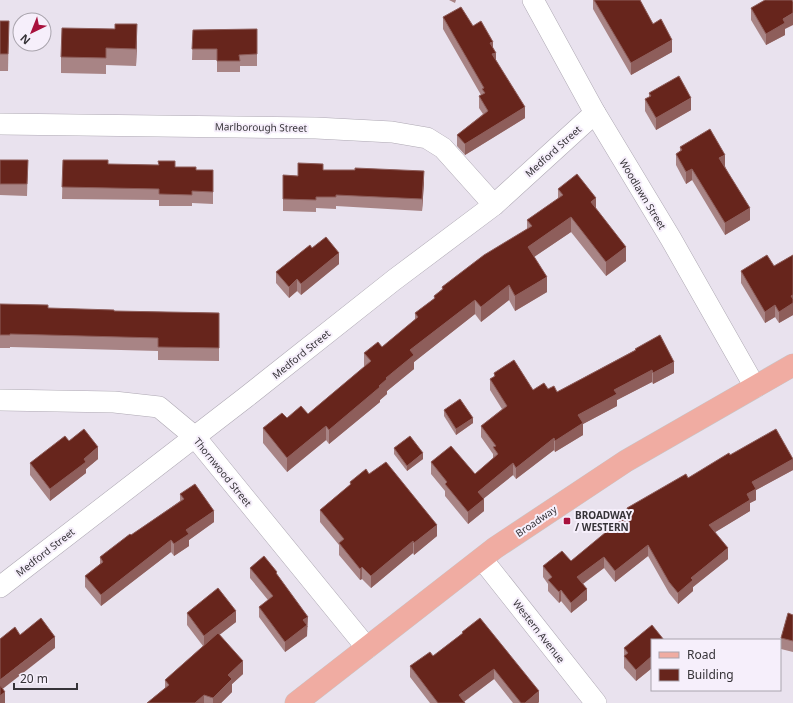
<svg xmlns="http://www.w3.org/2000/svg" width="793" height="703" font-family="'Noto Sans',sans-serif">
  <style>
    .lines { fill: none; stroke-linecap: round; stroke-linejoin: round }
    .minor-casing { stroke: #aea8b3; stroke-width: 22 }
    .major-casing { stroke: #c7c6c7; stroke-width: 23 }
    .minor { stroke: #fff; stroke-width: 21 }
    .major { stroke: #f0aca2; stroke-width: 22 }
    .wall { fill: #a88485 }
    .shaded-wall { fill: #8e5e5b }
    .building { fill: #67251c; stroke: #8e5e5b }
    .poi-dot { fill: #a8113d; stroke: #f6effb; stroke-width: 1.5 }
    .labels { text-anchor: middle; stroke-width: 4; stroke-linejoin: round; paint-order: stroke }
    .street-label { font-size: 10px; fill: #363338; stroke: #f6effb }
    .poi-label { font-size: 10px; font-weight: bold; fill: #363338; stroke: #f6effb; text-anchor: start }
  </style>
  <rect width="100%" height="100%" fill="#e9e2ee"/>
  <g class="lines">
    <g class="minor-casing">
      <g id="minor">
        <polyline points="533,0 595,113 671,239 755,387"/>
        <polyline points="0,124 316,128 392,132 427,138 443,148 494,205"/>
        <polyline points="0,400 114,402 159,407 195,437 367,648"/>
        <polyline points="482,559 596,703"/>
        <polyline points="0,587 245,398 394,280 494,205 595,113"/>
      </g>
    </g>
    <g class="major-casing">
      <polyline id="major" points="296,703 495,548 626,461 793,365"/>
    </g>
    <use href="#minor" class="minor"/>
    <use href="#major" class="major"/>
  </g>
  <g class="wall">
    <polygon points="449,0 456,0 455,3"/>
    <polygon points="593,0 640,0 653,24 672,52 631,75 593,9"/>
    <polygon points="751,8 785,29 785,35 766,45 751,20"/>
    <polygon points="443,17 473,26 493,48 496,60 525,118 465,155 457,146 457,135 483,114 479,108 479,96 481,95 443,29"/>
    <polygon points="0,21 9,21 8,71 0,71"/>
    <polygon points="257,29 257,66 240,66 240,72 217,72 217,60 192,60 193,30"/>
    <polygon points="137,41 136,66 106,65 106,74 61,73 61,57"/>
    <polygon points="649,93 691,110 656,130 645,111 645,99 649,98"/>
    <polygon points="680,147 725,166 750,220 725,235 692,180 686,184 676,165 676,154 680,151"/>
    <polygon points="0,160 28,160 27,196 0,195"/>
    <polygon points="63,160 108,164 175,167 196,170 213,170 213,204 192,203 192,206 159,206 159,200 62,199"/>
    <polygon points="323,170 424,182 422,211 336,206 336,209 316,208 316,212 283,211 283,175 298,176"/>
    <polygon points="558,189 596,209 626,261 606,276 571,232 534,257 547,292 515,311 509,300 481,322 475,314 414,362 414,369 387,391 387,394 380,400 380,402 329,444 326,440 287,472 263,443 263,428 287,418 308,414 364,367 364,353 382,347 415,320 415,313 434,299 434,296 442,289 442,287 527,229 527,220 558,199"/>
    <polygon points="312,248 339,264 301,295 297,291 289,298 276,283 276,272"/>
    <polygon points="793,255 793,315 779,323 775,317 765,323 741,283 741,271 774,266"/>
    <polygon points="0,304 48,308 114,311 219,313 219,361 158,360 158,351 10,347 10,348 0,348"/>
    <polygon points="635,349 674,373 653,384 652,382 617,400 617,406 583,424 583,435 555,452 554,450 516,479 513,475 483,499 484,511 468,524 445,496 445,491 431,474 431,462 475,474 493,459 493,454 481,437 481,426 502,409 490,390 490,379 494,377 494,373 533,390 548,389 557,392 635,350"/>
    <polygon points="444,410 473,423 456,435 444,416"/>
    <polygon points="69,441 98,459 86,469 86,473 50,501 30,475 30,463"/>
    <polygon points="394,448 423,459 407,471 394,454"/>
    <polygon points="730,455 793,459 793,470 756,490 756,500 750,503 750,511 715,532 728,559 693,587 693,591 678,604 669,593 648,556 615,582 604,568 583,584 587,600 571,613 561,601 559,603 548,591 548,584 543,577 543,566 571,561 627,516 627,508 688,478"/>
    <polygon points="369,474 437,536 414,555 413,553 371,588 362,579 360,580 339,555 339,545 320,522 320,510 350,485 350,482"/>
    <polygon points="180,494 214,522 189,540 189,546 174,556 171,552 101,606 85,587 85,576 100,564 100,557 180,501"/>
    <polygon points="250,568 277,576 308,627 307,627 307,636 285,652 259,617 259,607 268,600 250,578"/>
    <polygon points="187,613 236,622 219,635 243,674 232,684 232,692 221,703 147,703 165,688 165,680 203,646 187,625"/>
    <polygon points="793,615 793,652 781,649 781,638"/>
    <polygon points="462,632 539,702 538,703 513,703 494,679 464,702 465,703 430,703 410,677 410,666 433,656 462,634"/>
    <polygon points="652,640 652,668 636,681 624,668 624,648"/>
  </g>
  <g class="shaded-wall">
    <polygon points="793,13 793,25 785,29 785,35 766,45 766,34 783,19"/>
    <polygon points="137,24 137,41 136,66 136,49"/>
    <polygon points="672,40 672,52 631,75 631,63"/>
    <polygon points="493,42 493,53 490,43"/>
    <polygon points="496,53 496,64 492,54"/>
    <polygon points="691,98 691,110 656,130 656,118"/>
    <polygon points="525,107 525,118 465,155 465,144"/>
    <polygon points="725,155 725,166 719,169 719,158"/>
    <polygon points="692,169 692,180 686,184 686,172"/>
    <polygon points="424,171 424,182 422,211 422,199"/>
    <polygon points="596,198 596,212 591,202"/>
    <polygon points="750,208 750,220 725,235 725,223"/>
    <polygon points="571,217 571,232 528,261 528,247"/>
    <polygon points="626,247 626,261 606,276 606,262"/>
    <polygon points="339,253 339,264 301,295 301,284"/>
    <polygon points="547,277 547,292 515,311 515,296"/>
    <polygon points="297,279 297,291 289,298 289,287"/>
    <polygon points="509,285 509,300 481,322 481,307"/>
    <polygon points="793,295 793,315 779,323 779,312 791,296"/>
    <polygon points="475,300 475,314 414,362 414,369 387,391 387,394 380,400 380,402 329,444 329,430 379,386 410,350"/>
    <polygon points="775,305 775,317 765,323 765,312"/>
    <polygon points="674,362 674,373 653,384 653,373"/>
    <polygon points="652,370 652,382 617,400 617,406 583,424 583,435 555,452 555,441 578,415 614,390"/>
    <polygon points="473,418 473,423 456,435 456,429"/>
    <polygon points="326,426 326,440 287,472 287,458"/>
    <polygon points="554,438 554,450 516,479 516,468"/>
    <polygon points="98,447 98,459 86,469 86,473 50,501 50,489 84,459"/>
    <polygon points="423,453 423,459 407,471 407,466"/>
    <polygon points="793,459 793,470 756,490 756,500 750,503 750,511 709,536 709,525 752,482"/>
    <polygon points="513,463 513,475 478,503 478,492"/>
    <polygon points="484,499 484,511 468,524 468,512"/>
    <polygon points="214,511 214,522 189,540 189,546 174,556 174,544 186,530"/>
    <polygon points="437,525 437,536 414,555 414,543"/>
    <polygon points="171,540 171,552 101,606 101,595"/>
    <polygon points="413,541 413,553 371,588 371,576"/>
    <polygon points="648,545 648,556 615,582 615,571"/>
    <polygon points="728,548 728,559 693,587 693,591 678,604 678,593 691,578"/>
    <polygon points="604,557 604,568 577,588 577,577"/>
    <polygon points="362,567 362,579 360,580 360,569"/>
    <polygon points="587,589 587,600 571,613 571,603"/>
    <polygon points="561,590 561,601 559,603 559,592"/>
    <polygon points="236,611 236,622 204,647 204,636"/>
    <polygon points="308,617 307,636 285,652 285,642 303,620"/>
    <polygon points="55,637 55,648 0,691 0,680"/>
    <polygon points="652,656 652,668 636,681 636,670"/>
    <polygon points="243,661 243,674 232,684 232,692 221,703 213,703 213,698 228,675"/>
    <polygon points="494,669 494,679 462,703 459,695"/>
    <polygon points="539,691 539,702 538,703 525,703"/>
    <polygon points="5,692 5,703 0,703 0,696"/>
    <polygon points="204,695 204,703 195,703"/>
  </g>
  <g class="building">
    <polygon points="594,0 640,0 653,24 661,19 672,40 631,63"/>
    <polygon points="765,0 792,0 793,2 793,13 783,19 785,23 766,34 751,8"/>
    <polygon points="461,7 473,26 481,21 493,42 490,43 496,53 492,54 525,107 465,144 457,135 488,111 479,96 485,93 482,89 484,88 443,17"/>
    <polygon points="0,21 9,21 8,54 0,54"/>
    <polygon points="115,24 137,24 136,49 106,48 106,58 61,57 62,28 115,29"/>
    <polygon points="257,29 257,54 239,55 240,61 217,61 217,49 192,49 193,30"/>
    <polygon points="679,76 691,98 656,118 645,99 651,96 649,93"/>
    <polygon points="710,129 725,155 719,158 750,208 725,223 692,169 686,172 676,154 682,150 680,147"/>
    <polygon points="0,160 28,160 27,184 0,184"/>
    <polygon points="63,160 108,160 108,164 159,165 158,161 175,161 175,167 196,167 196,170 213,170 213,192 192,191 192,195 159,194 159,189 62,187"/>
    <polygon points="298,163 323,164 323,170 355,170 355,168 424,171 422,199 336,195 336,197 316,197 316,200 283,199 283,175 298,176"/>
    <polygon points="577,174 596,198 591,202 626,247 606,262 571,217 528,247 547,277 515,296 509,285 481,307 475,300 410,350 414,355 386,378 387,379 379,386 380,387 329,430 326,426 287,458 263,428 282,413 287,418 301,406 308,414 371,361 364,353 378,342 382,347 418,317 415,313 435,298 434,296 443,289 442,287 484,255 532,226 527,220 563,195 558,189"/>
    <polygon points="326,237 339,253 301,284 297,279 289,287 276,272 310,245 312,248"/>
    <polygon points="767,255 774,266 793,255 793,295 791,296 793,299 793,303 779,312 775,305 765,312 741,271"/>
    <polygon points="0,304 48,305 48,308 114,310 114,311 219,313 219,348 158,347 158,338 10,334 10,335 0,335"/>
    <polygon points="660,335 674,362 653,373 652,370 614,390 617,394 578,415 583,423 555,441 554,438 516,468 513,463 478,492 484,499 468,512 445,484 447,482 431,462 451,446 475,474 498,454 493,447 496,446 481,426 507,406 490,379 495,376 494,373 514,360 533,390 544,383 548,389 554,386 557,392 636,350 635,349"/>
    <polygon points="460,399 473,418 456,429 444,410"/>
    <polygon points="84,429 98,447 84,459 86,462 50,489 30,463 65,436 69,441"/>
    <polygon points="776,429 793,459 752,482 756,489 747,494 750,500 709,525 728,548 691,578 693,580 678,593 669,582 648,545 615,571 604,557 577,577 587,589 571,603 561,590 559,592 548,580 552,577 543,566 562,551 571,561 629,513 627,508 686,474 688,478 729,453 730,455"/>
    <polygon points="410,436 423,453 407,466 394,448"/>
    <polygon points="386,462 437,525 414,543 413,541 371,576 362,567 360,569 339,543 344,539 320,510 351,484 350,482 366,469 369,474"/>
    <polygon points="195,484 214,511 186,530 189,534 174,544 171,540 101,595 85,576 103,562 100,557 130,534 131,535 184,499 180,494"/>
    <polygon points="264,556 277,572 276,573 308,617 303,620 307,625 285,642 259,607 273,596 250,568"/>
    <polygon points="218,588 236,611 204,636 187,613"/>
    <polygon points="788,613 793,615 793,641 781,638"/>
    <polygon points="41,618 55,637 0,680 0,639 15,627 20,635"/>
    <polygon points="480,618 539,691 525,703 521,703 494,669 459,695 465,703 438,703 410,666 430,652 433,656 463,633 462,632"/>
    <polygon points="652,625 664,640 652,640 652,656 636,670 624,656 628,653 624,648"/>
    <polygon points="218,633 243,661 228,675 232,679 213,698 204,695 195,703 147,703 169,685 165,680"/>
    <polygon points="0,685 5,692 0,696"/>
  </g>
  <rect class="poi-dot" x="563" y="517" width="8" height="8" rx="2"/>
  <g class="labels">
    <g class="street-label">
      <text transform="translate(261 127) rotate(1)" y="4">Marlborough Street</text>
      <text transform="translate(553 151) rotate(-42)" y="4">Medford Street</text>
      <text transform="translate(643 194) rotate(59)" y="4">Woodlawn Street</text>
      <text transform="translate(301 354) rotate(-39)" y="4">Medford Street</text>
      <text transform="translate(223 472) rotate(51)" y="4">Thornwood Street</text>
      <text transform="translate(536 521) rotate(-34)" y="4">Broadway</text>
      <text transform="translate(45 552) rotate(-38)" y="4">Medford Street</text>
      <text transform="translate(539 631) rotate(52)" y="4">Western Avenue</text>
    </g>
    <g class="poi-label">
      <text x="575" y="519">BROADWAY<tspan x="575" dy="12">/ WESTERN</tspan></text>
    </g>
  </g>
  <rect x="651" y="639" width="130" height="52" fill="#f6effb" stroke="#a9a4ad"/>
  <rect x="659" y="652" width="20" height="6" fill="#f0aca2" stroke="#a9a4ad"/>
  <text x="687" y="659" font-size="12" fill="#363338">Road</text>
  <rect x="659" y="669" width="20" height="12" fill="#67251c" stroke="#a9a4ad"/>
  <text x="687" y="679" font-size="12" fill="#363338">Building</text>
  <g transform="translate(32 32) rotate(223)"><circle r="19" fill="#f6effb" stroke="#a9a4ad"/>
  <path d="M0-3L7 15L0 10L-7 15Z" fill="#a8113d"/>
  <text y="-6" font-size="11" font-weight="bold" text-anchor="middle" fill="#363338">N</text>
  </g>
  <path d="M14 683v6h63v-6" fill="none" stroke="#363338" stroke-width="2"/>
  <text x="20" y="683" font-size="12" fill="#363338" stroke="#f6effb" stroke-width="3" paint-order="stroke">20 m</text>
</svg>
